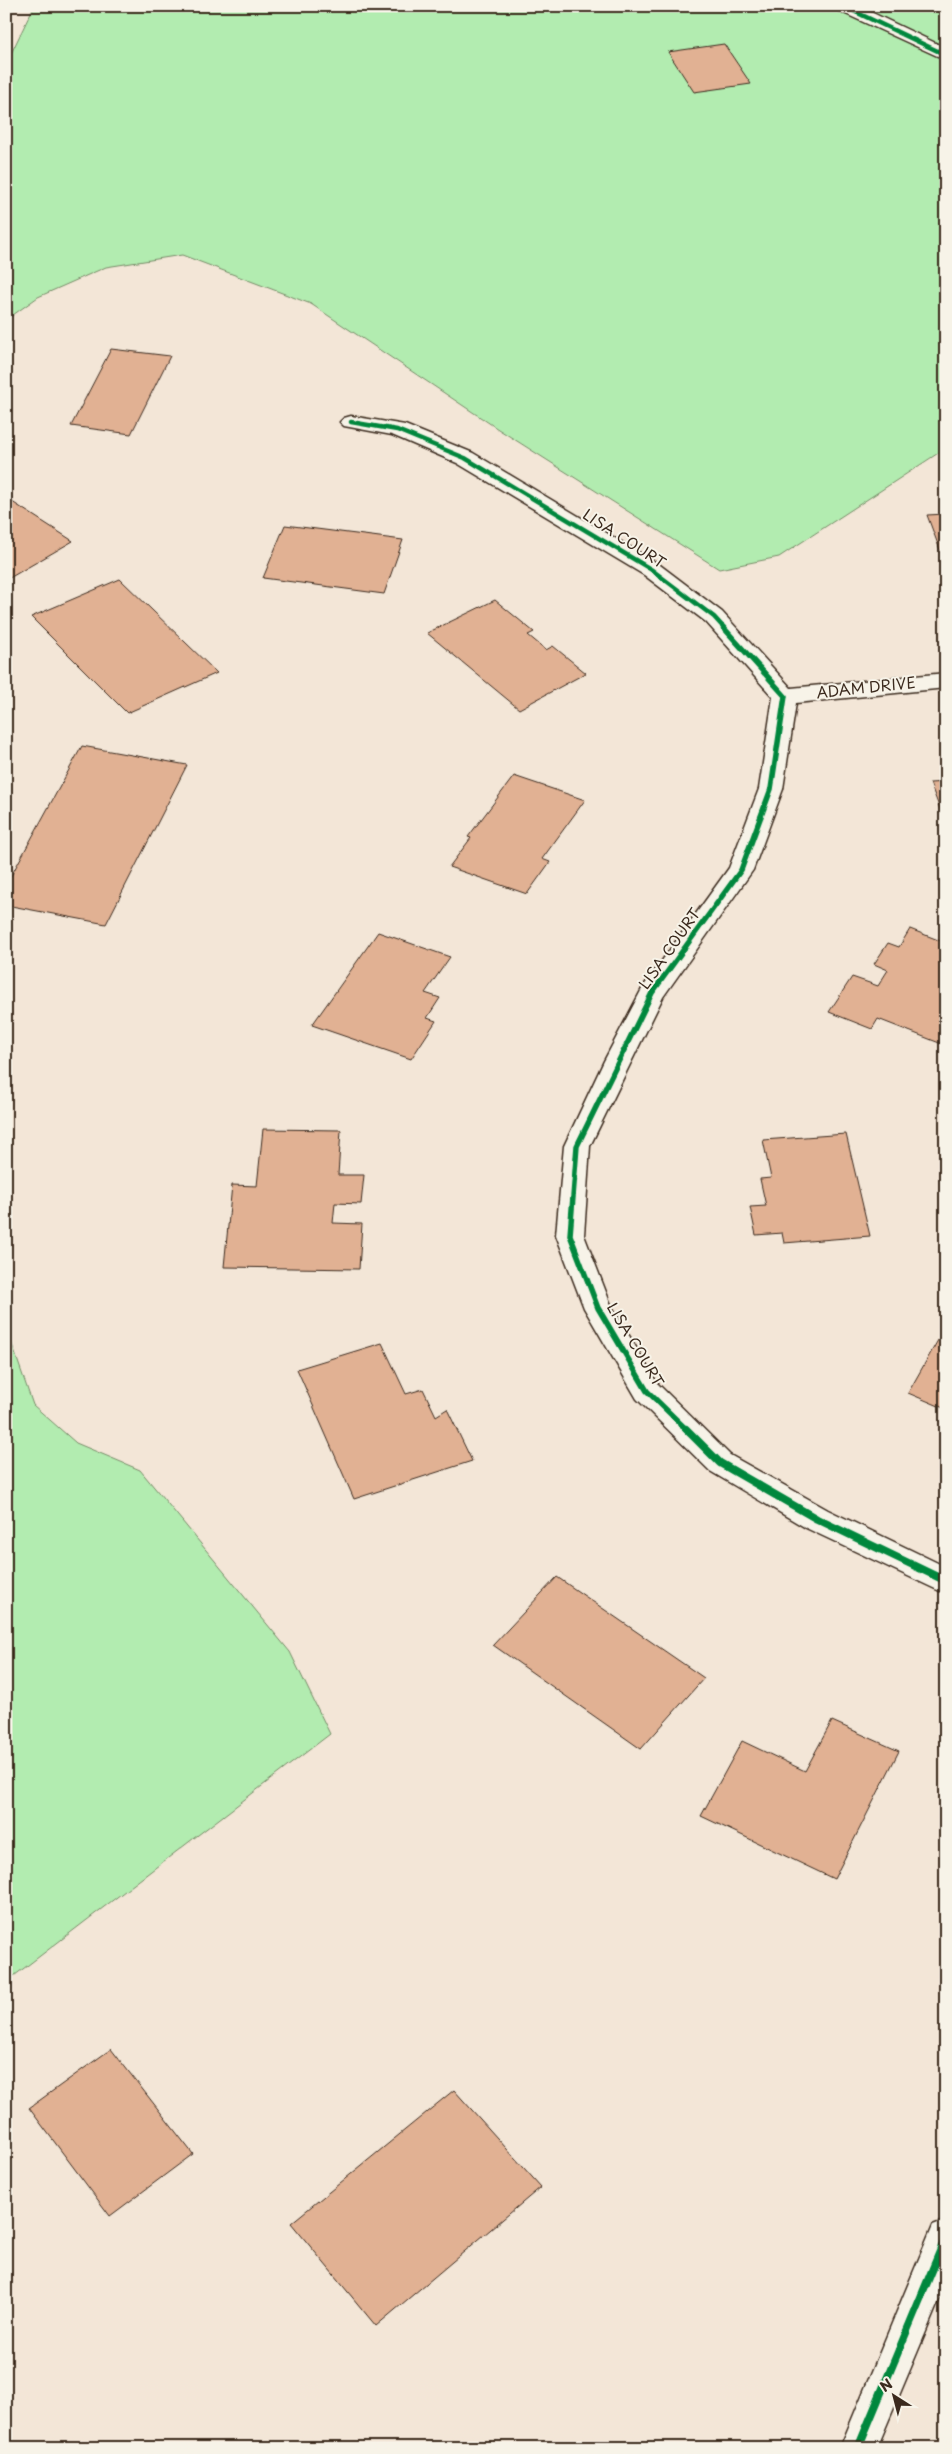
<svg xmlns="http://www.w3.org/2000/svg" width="952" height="2454" font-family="'Playpen Sans',sans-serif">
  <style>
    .green { fill: #b2ecb0; stroke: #768b67 }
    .building { fill: #e1b193; stroke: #3b2a1e }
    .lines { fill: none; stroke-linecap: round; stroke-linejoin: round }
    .minor-casing { stroke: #3b2a1e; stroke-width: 3 }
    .tertiary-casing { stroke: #3b2a1e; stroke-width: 3 }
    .minor { fill: #f7f3e8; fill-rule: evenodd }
    .tertiary { fill: #f7f3e8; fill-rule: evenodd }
    .cycleway-far2-casing { stroke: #f7f3e8; stroke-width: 7 }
    .cycleway-far1-casing { stroke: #f7f3e8; stroke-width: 9 }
    .cycleway-casing { stroke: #f7f3e8; stroke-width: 11 }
    .cycleway-far2 { stroke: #00873e; stroke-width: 4.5 }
    .cycleway-far1 { stroke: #00873e; stroke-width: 5.5 }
    .cycleway { stroke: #00873e; stroke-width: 8 }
    .labels { text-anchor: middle; stroke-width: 4; stroke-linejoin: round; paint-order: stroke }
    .street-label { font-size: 15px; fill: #3b2a1e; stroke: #f7f3e8 }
  </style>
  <rect width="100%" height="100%" fill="#f3e6d7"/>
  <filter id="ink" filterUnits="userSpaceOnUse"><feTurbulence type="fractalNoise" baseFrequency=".02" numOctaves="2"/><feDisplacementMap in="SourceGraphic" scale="10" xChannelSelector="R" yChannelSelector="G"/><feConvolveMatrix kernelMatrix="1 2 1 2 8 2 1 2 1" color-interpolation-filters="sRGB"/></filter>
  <g filter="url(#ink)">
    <g class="green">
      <polygon points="34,6 946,6 946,448 779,557 719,569 498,429 311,304 182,255 106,267 38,297 6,320 6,64"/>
      <polygon points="6,1327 33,1405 76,1443 140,1470 290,1652 330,1734 6,1982"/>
    </g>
    <g class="building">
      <polygon points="724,44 751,84 694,92 668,52"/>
      <polygon points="111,349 170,356 131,434 71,426"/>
      <polygon points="6,498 73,541 6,580"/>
      <polygon points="946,514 946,566 927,515"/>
      <polygon points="285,525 403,540 384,594 263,578"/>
      <polygon points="120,579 217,673 127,713 31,617"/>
      <polygon points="495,600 534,632 528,635 546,650 553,646 586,673 519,709 427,633"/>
      <polygon points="82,746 187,765 106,924 6,905 6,885"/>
      <polygon points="514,776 585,800 542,859 550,862 527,894 449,867 471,838 468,837"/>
      <polygon points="946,782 946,825 930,783"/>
      <polygon points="910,929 946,943 946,1038 942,1044 878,1019 872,1029 829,1012 852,977 878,986 888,970 874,964 888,943 899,947"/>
      <polygon points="378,932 450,957 425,993 440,998 427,1018 436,1021 411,1059 312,1025"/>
      <polygon points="263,1129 341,1130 338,1175 364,1175 361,1204 335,1203 333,1223 362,1224 359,1269 224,1267 232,1185 257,1186"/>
      <polygon points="846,1134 870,1236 784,1243 782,1233 756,1235 750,1207 766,1206 760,1179 771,1178 763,1140"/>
      <polygon points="946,1326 946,1409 908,1393"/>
      <polygon points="382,1343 406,1394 423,1389 436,1416 447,1409 472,1461 354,1499 297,1369"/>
      <polygon points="557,1577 704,1678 641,1749 493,1645"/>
      <polygon points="832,1721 899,1751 834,1879 701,1816 742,1741 805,1771"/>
      <polygon points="111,2049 193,2154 110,2216 29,2108"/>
      <polygon points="454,2090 541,2187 376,2326 291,2223"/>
    </g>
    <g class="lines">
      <g class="minor-casing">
        <polygon id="minor" points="351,416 405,425 473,453 660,565 722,612 791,688 946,673 946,688 796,703 783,789 753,870 663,997 590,1146 584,1235 611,1305 657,1383 730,1455 828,1510 946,1567 946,1594 806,1528 710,1471 637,1399 584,1308 556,1235 564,1146 604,1061 643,987 729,868 759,789 773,697 706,622 644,575 457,463 392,435 344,426 340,422 344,418"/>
      </g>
      <g class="tertiary-casing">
        <g id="tertiary">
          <polygon points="834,6 858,6 946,48 946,60 837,10"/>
          <polygon points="946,2220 946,2284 877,2448 840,2448 933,2225"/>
        </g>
      </g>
      <use href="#minor" class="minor"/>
      <use href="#tertiary" class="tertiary"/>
      <g class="cycleway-far2-casing">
        <g id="cycleway-far2">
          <polyline points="843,6 946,55"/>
          <polyline points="351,422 397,430 465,458 652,570 714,617 724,628"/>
        </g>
      </g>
      <g class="cycleway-far1-casing">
        <polyline id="cycleway-far1" points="687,1430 647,1391 598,1308 570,1235 577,1146 652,993 741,870 771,789 785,696 723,627"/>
      </g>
      <g class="cycleway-casing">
        <g id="cycleway">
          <polyline points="686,1429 720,1463 817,1519 946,1581"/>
          <polyline points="858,2448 946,2237"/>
        </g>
      </g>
      <use href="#cycleway-far2" class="cycleway-far2"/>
      <use href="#cycleway-far1" class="cycleway-far1"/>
      <use href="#cycleway" class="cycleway"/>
    </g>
  </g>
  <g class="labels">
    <g class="street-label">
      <text transform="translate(624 539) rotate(33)" y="5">LISA COURT</text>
      <text transform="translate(866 688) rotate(-6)" y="5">ADAM DRIVE</text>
      <text transform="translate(670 949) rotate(-55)" y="5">LISA COURT</text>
      <text transform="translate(635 1345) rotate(59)" y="5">LISA COURT</text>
    </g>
  </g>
  <rect width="952" height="2454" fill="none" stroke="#f7f3e8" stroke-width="25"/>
  <rect x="12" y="12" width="927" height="2429" fill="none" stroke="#3b2a1e" stroke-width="2" filter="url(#ink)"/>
  <g transform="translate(894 2396) rotate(324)" stroke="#f7f3e8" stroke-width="4" paint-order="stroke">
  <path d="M0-4L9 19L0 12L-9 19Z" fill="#3b2a1e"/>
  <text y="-8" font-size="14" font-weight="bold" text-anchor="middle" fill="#3b2a1e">N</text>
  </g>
</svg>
